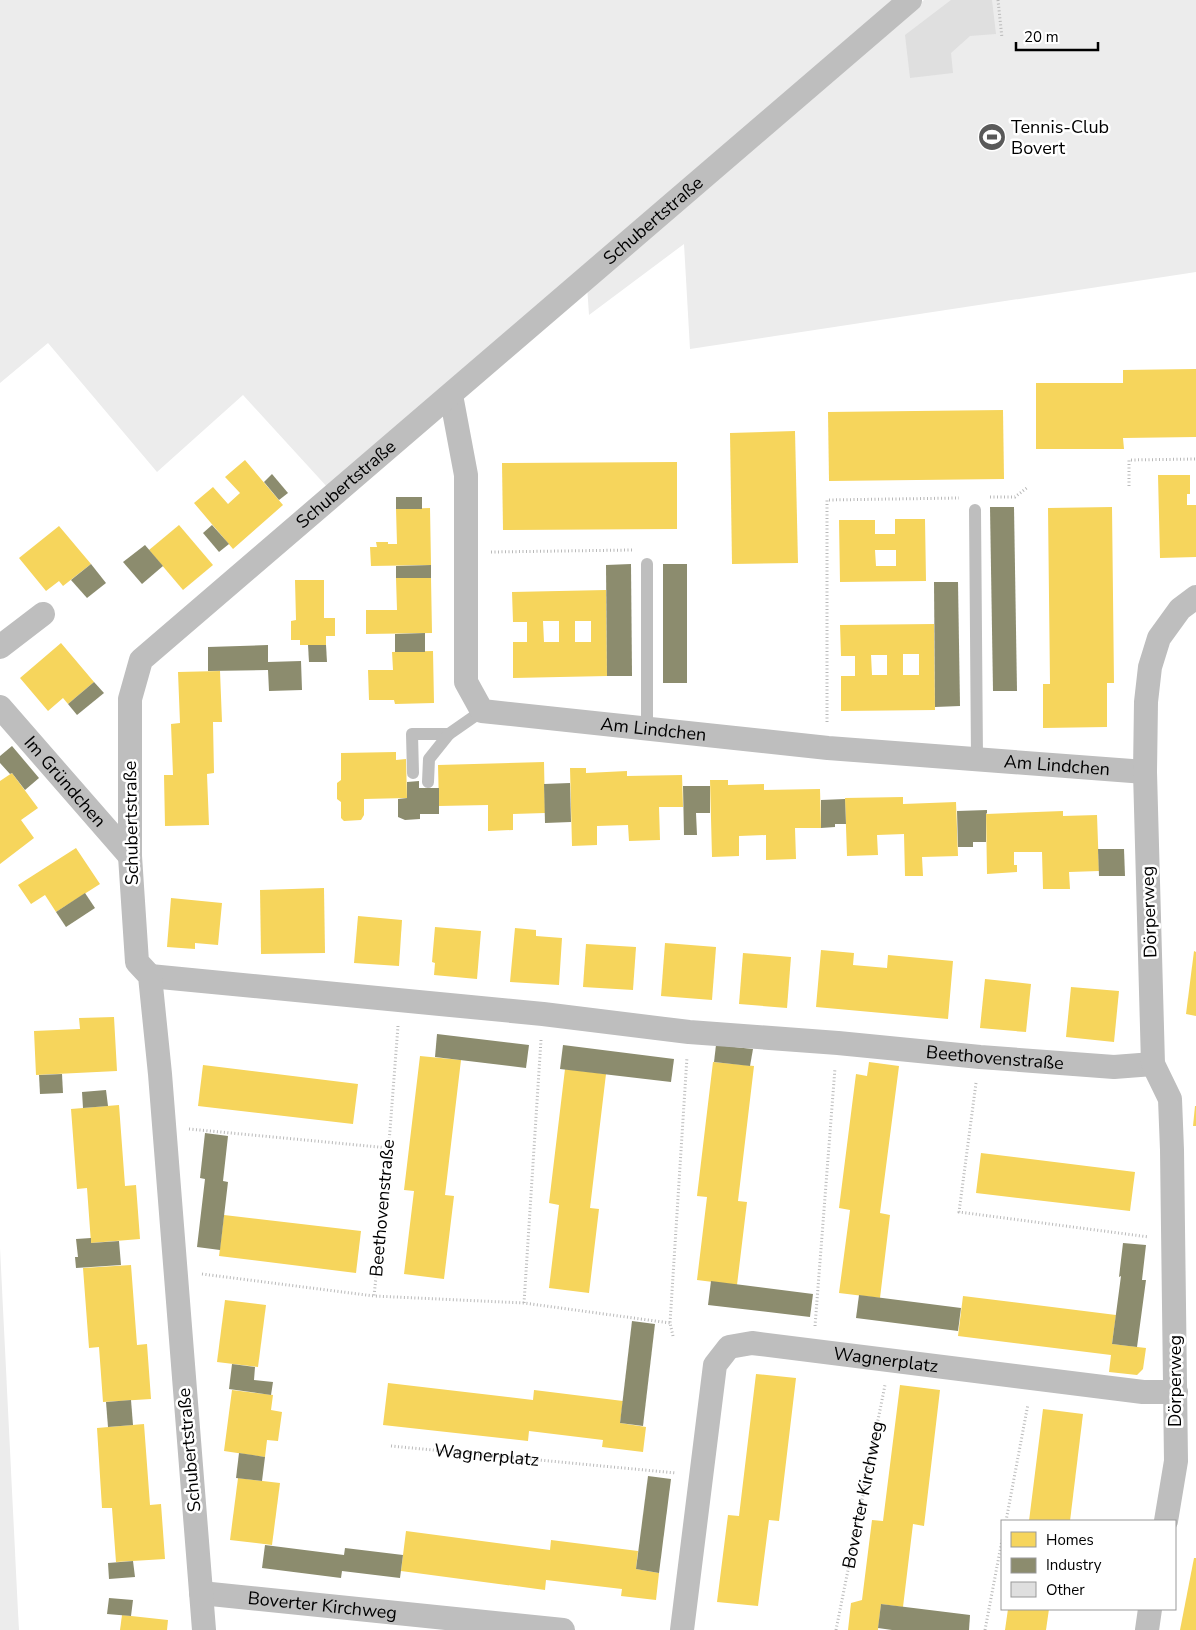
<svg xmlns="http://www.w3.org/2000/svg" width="1196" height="1630" font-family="'Nunito Sans',sans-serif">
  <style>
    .green { fill: #ececec }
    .homes { fill: #f6d55c; fill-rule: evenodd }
    .industry { fill: #8c8c6e }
    .building { fill: #dfdfdf }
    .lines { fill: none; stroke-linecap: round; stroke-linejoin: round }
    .path { stroke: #b9b9b9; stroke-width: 3; stroke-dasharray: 1 2.5; stroke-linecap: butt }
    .service { stroke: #bebebe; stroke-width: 12 }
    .minor { stroke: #bebebe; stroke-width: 24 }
    .labels { text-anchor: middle; stroke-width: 5; stroke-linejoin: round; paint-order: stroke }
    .poi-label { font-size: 18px; fill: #000; stroke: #fff; text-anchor: start }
    .street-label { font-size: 18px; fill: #000; stroke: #fff }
  </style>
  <rect width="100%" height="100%" fill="#fff"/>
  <g class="green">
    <polygon points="0,0 901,0 329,489 243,395 157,472 48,343 0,383"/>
    <polygon points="924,0 1196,0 1196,272 690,349 684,244 589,315 587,285"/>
    <polygon points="0,1248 18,1612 19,1630 0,1630"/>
  </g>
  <g class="homes">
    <polygon points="1196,369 1196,437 1123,438 1124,449 1036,449 1036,383 1123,383 1123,370"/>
    <polygon points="1003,410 1004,479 829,481 828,412"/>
    <polygon points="795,431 798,563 732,564 730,433"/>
    <polygon points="245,460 283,505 233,549 194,503 213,487 228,504 240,493 225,477"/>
    <polygon points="677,462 677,529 503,530 502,463"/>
    <polygon points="1158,475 1190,475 1190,494 1187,494 1187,505 1196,505 1196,557 1160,558"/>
    <polygon points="1112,507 1114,683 1107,683 1107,727 1043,728 1043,684 1050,684 1048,508"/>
    <polygon points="430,508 431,565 371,566 370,547 377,547 376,542 388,542 388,544 397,544 396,509"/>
    <path d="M895,519H925L926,581L840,582L839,520H875V534H895ZM875,550H896V566H876Z"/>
    <polygon points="179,525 213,565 183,590 149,550"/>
    <polygon points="59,526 91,564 63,586 59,581 46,591 19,558"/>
    <polygon points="396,578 431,578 432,633 366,634 366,610 397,610"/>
    <polygon points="295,580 324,580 324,618 335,618 335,636 326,636 326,645 300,645 300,640 291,640 291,621 296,620"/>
    <path d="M606,590L607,676L513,678V642H527V622H513L512,592ZM543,621H559V642H544ZM575,621H591V642H575Z"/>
    <path d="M934,624L935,710L841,711V676H855V656H841L840,625ZM903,654H919V675H903ZM871,655H887V675H872Z"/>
    <polygon points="61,643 94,682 68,704 63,698 48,711 20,678"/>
    <polygon points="433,651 434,703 395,704 394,700 369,700 368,670 393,670 392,652"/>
    <polygon points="220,671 222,722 213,722 214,773 207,774 209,825 165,826 164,775 173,775 171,724 180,723 178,672"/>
    <polygon points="396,752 396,760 406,759 407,798 364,799 364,815 361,820 344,821 341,818 341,802 337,799 337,783 341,780 341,753"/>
    <polygon points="544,762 545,813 513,814 513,830 488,831 488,805 439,806 438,765"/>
    <polygon points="570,768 586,768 586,773 627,771 627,776 682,775 683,807 659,807 660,840 629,841 628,825 597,826 597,845 572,846"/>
    <polygon points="12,773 38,808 21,820 34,838 0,864 0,781"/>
    <polygon points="710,780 728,780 728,785 764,784 764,790 820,789 821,828 795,828 796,859 766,860 766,835 739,836 739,856 712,857"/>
    <polygon points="903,797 903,804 956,802 958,856 922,857 923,876 905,876 904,834 877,835 878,855 847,856 845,798"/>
    <polygon points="1063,811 1063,816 1097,815 1099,871 1069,872 1070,889 1043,889 1042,852 1014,852 1014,865 1017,865 1017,872 987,874 986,814"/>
    <polygon points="76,848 100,884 56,912 45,895 31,904 18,885"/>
    <polygon points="324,888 325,953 261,954 260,890"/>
    <polygon points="171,898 222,903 218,945 195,943 195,949 167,947"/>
    <polygon points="358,916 402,920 399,966 354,963"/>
    <polygon points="435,927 481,931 477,979 434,975 435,963 432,962"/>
    <polygon points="515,928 536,930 536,936 562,938 559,985 510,982"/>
    <polygon points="665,943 716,947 712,1000 661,996"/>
    <polygon points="586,944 636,947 633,990 583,987"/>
    <polygon points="821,950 854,953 853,965 887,968 888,955 953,961 948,1019 816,1007"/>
    <polygon points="1194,951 1196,952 1196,1016 1186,1014"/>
    <polygon points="743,953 791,957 787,1008 739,1004"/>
    <polygon points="985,979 1031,984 1026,1032 980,1028"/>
    <polygon points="1071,987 1119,991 1114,1042 1066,1037"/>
    <polygon points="114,1017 117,1071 36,1075 34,1031 80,1029 79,1018"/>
    <polygon points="420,1056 461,1060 445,1195 454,1196 444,1279 404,1274 414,1191 404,1190"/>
    <polygon points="713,1062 754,1066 738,1201 747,1202 737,1285 697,1280 707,1197 697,1196"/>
    <polygon points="869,1062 899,1066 880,1213 890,1215 880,1298 839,1293 850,1210 839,1208 856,1074 867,1076"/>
    <polygon points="203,1065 358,1084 353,1124 198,1106"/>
    <polygon points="565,1069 606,1074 590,1208 599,1209 589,1293 549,1288 559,1205 549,1203"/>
    <polygon points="119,1105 125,1186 136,1185 140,1239 91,1243 87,1188 77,1189 71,1109"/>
    <polygon points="1195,1106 1196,1106 1196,1126 1193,1126"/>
    <polygon points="981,1153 1135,1172 1130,1211 976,1193"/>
    <polygon points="224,1215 361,1231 356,1273 219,1256"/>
    <polygon points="131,1265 137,1345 147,1344 151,1399 103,1402 99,1347 89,1348 83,1268"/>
    <polygon points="963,1296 1116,1315 1112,1344 1146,1348 1143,1369 1137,1375 1109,1372 1111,1355 958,1336"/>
    <polygon points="225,1300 266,1305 258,1367 217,1362"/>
    <polygon points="756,1374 796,1378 779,1521 769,1520 758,1606 717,1602 728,1515 739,1516"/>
    <polygon points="388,1383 533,1400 534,1390 623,1401 620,1423 646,1427 643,1452 602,1447 603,1440 529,1431 528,1441 383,1425"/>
    <polygon points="900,1385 940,1390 924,1526 913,1524 903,1607 881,1604 878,1630 848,1630 851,1603 862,1600 872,1520 883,1521"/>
    <polygon points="232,1390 273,1395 271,1410 282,1412 278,1441 267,1440 265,1457 224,1451"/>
    <polygon points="1043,1409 1083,1414 1070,1521 1029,1521"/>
    <polygon points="144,1424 150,1505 161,1504 165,1559 116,1562 112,1508 102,1508 97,1428"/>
    <polygon points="238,1478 280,1483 272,1545 230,1540"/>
    <polygon points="406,1531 550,1550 551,1540 638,1551 636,1569 659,1573 656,1600 621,1596 622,1589 546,1580 545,1590 401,1571"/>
    <polygon points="1194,1558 1196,1558 1196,1630 1180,1630"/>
    <polygon points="1008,1609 1049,1609 1046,1630 1005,1630"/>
    <polygon points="122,1615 168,1620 167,1630 120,1630"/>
  </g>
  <g class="industry">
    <polygon points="272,474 288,493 279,500 264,482"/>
    <rect x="396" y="497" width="26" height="12"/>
    <polygon points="990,507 1014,507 1017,691 993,691"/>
    <polygon points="212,525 229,544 219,552 203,533"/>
    <polygon points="145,545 163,566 142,584 123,562"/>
    <polygon points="91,564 106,583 87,598 71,580"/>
    <polygon points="631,564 632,676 607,676 606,565"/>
    <rect x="663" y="564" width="24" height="119"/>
    <polygon points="431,565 431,578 396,578 396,566"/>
    <polygon points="934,582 958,582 960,706 935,707"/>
    <polygon points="425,633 425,652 395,652 395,634"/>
    <polygon points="268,645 268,662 301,661 302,690 269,691 268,670 208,671 208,647"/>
    <polygon points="308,645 326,645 327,662 309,662"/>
    <polygon points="94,682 104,693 77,715 68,704"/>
    <polygon points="12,746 39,778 25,790 12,773 10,774 0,763 0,756"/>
    <polygon points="419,781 419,788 439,788 439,814 420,814 420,819 405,820 398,817 398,799 407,798 407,782"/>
    <polygon points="570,783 571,822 545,823 544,784"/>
    <polygon points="683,786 710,786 710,813 696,813 697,835 684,835"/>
    <polygon points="845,799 846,824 835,824 835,827 821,828 821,800"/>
    <polygon points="987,810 987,813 986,814 986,842 973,842 973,847 958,847 957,811"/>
    <polygon points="1098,849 1124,849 1125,876 1099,876"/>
    <polygon points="85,893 95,908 66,927 56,912"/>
    <polygon points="437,1034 529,1045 526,1068 435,1057"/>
    <polygon points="563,1045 674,1059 671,1082 560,1069"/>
    <polygon points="716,1045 753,1049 750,1066 714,1062"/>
    <polygon points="62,1074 63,1093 40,1094 39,1075"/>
    <polygon points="106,1090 108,1106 83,1108 82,1092"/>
    <polygon points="205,1133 228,1136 223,1181 228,1182 220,1250 197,1247 205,1179 200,1178"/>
    <polygon points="91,1238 91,1243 119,1241 121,1265 76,1268 75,1257 78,1257 76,1239"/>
    <polygon points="1123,1243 1146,1245 1142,1280 1146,1280 1137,1347 1112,1344 1121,1276 1119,1277"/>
    <polygon points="711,1281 813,1294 810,1317 708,1305"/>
    <polygon points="859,1295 961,1308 958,1331 856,1318"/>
    <polygon points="632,1321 655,1324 643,1426 620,1423"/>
    <polygon points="232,1364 255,1367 254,1380 273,1382 271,1395 229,1389"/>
    <polygon points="131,1400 133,1425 108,1427 106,1402"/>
    <polygon points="239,1453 265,1457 262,1481 236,1478"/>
    <polygon points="648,1476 671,1479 659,1573 636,1569"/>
    <polygon points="265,1545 344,1555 345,1548 403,1555 400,1578 342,1571 341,1578 262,1568"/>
    <polygon points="133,1561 135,1577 109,1579 108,1563"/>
    <polygon points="109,1598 133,1600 131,1616 107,1614"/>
    <polygon points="881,1604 970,1615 969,1630 892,1630 878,1628"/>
  </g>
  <polygon class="building" points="951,0 992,0 996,34 970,36 951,53 953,73 910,78 905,35"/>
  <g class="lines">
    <g class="path">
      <polyline points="998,0 1002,38"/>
      <polyline points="1129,486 1129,460 1196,459"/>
      <polyline points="990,497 1015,497 1028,487"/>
      <polyline points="491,552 632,550"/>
      <polyline points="827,722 827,500 959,498"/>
      <polyline points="398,1026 386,1182 374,1296 524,1303"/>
      <polyline points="541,1040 524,1303 670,1323"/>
      <polyline points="976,1083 959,1212 1149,1237"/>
      <polyline points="189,1129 389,1148"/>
      <polyline points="202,1274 374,1296"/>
      <polyline points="815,1326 835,1068"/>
      <polyline points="673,1336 670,1323 687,1057"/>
      <path id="s1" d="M391,1446L676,1473"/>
      <polyline points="1006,1521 1028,1404"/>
      <path id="s2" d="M836,1630L885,1385"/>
      <polyline points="985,1630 1002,1540"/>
    </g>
    <g class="service">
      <polyline points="975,510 977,759"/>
      <polyline points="647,564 647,729"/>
      <polyline points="413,773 412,734 449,734 482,711"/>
      <polyline points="428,782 429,759 449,734"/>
    </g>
    <g class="minor">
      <path id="s3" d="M451,395L466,475V682L482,711L828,748L1145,772"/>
      <polyline points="0,647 43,614"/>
      <path id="s4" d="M0,707L130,856"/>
      <path id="s5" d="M150,976L543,1014L689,1032L838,1043L980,1057L1114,1067L1153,1064"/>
      <polyline points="1166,1521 1176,1461 1172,1150 1170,1099 1153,1064 1145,772 1146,702 1150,667 1159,638 1180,609 1196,597"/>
      <path id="s6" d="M201,1593L563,1630"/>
      <path id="s7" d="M204,1630L160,1074L150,976L137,962L130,856V699L141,660L910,0"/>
      <path id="s8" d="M682,1630L715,1365L729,1347L752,1343L1143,1392H1176"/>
      <polyline points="1147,1630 1150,1609"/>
    </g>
  </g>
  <defs>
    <g id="stadium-disc" transform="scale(1.4375)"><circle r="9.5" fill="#595959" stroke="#fff"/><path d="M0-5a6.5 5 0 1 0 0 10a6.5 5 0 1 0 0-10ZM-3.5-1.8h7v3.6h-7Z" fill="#fff"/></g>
  </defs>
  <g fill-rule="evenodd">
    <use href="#stadium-disc" x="992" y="137"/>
  </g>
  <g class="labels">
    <g class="poi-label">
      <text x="1011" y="133">Tennis-Club<tspan x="1011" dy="21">Bovert</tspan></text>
    </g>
    <g class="street-label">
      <text dy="6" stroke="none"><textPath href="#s7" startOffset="1654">Schubertstraße</textPath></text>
      <text dy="6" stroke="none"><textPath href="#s7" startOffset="1249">Schubertstraße</textPath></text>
      <text dy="6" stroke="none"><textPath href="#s3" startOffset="494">Am Lindchen</textPath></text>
      <text dy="6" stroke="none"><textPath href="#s3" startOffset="899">Am Lindchen</textPath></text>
      <text dy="6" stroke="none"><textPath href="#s4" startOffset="99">Im Gründchen</textPath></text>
      <text transform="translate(131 823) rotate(-91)" y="6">Schubertstraße</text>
      <text transform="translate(1149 912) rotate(-92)" y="6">Dörperweg</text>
      <text dy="6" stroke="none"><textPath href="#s5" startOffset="849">Beethovenstraße</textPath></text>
      <text transform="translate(382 1208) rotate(-85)" y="6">Beethovenstraße</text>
      <text dy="6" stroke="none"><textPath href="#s8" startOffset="448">Wagnerplatz</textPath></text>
      <text transform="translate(1175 1381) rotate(-90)" y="6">Dörperweg</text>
      <text transform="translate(189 1450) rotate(-95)" y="6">Schubertstraße</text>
      <text dy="6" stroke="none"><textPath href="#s1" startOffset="96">Wagnerplatz</textPath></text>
      <text dy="6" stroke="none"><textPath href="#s2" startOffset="138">Boverter Kirchweg</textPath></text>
      <text dy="6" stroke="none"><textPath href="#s6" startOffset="122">Boverter Kirchweg</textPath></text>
    </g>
  </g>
  <rect x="1001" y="1520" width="175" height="90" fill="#ffffff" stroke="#999999"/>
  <rect x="1011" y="1532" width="25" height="15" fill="#f6d55c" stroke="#999999"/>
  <text x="1046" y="1545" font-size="15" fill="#000000">Homes</text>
  <rect x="1011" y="1558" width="25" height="15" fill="#8c8c6e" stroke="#999999"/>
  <text x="1046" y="1570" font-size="15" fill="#000000">Industry</text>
  <rect x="1011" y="1582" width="25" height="15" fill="#dfdfdf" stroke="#999999"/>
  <text x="1046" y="1595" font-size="15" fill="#000000">Other</text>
  <path d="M1016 42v8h82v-8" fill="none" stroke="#000000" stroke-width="2.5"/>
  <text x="1024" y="42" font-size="15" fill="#000000" stroke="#ffffff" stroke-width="4" paint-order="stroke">20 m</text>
</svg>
